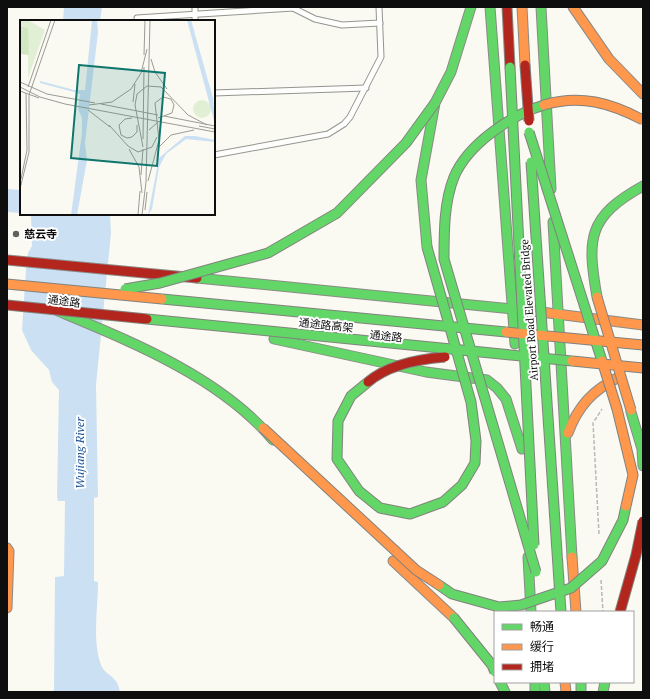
<svg xmlns="http://www.w3.org/2000/svg" width="650" height="699" font-family="'PT Serif','Noto Sans SC',serif">
  <style>
    .water { fill: #cbe0f3 }
    .lines { fill: none; stroke-linecap: round; stroke-linejoin: round }
    .lane-casing { stroke: #949491; stroke-width: 7 }
    .fast-casing { stroke: #8b8b87; stroke-width: 11 }
    .slow-casing { stroke: #8b8b87; stroke-width: 11 }
    .jam-casing { stroke: #8b8b87; stroke-width: 11 }
    .path { stroke: #b8b8b6; stroke-width: 1.5; stroke-dasharray: 4 2; stroke-linecap: butt }
    .lane { stroke: #fefefd; stroke-width: 5 }
    .fast { stroke: #63d668; stroke-width: 9 }
    .slow { stroke: #ff974d; stroke-width: 9 }
    .jam { stroke: #b3261e; stroke-width: 9 }
    .fast-bridge-casing { stroke: #82827e; stroke-width: 11; stroke-linecap: butt }
    .slow-bridge-casing { stroke: #82827e; stroke-width: 11; stroke-linecap: butt }
    .jam-bridge-casing { stroke: #82827e; stroke-width: 11; stroke-linecap: butt }
    .fast-bridge { stroke: #63d668; stroke-width: 9 }
    .slow-bridge { stroke: #ff974d; stroke-width: 9 }
    .jam-bridge { stroke: #b3261e; stroke-width: 9 }
    .poi-dot { fill: #61615e; stroke: #fff; stroke-width: 1.5 }
    .labels { text-anchor: middle; stroke-width: 4; stroke-linejoin: round; paint-order: stroke }
    .poi-label { font-size: 11px; font-weight: bold; fill: #0e0e0e; stroke: #fff; text-anchor: start }
    .street-label { font-size: 11px; fill: #0e0e0e; stroke: #fff }
    .water-label { font-size: 12px; font-style: italic; fill: #1d5599; stroke: #fff }
    .inset-river { fill: none; stroke: #cbe0f3; stroke-width: 2 }
    .inset-road { fill: none; stroke: #9c9c97; stroke-width: 1 }
    .view { fill: #0f766e; fill-opacity: 0.15; stroke: #0f766e; stroke-width: 2 }
    .inset-edge { fill: none; stroke: #0e0e0e; stroke-width: 2 }
  </style>
  <rect width="100%" height="100%" fill="#fafaf2"/>
  <g class="water">
    <polygon points="64,7 102,7 100,21 63,21"/>
    <polygon points="7,189 21,190 21,213 7,212"/>
    <path d="M31,214H110L111,233L96,385L98,497L94,498V581L98,582C98,608 92,640 101,665C106,677 117,674 120,692H54L55,577L64,576L65,501H58L57,496L59,390L52,382L49,370L31,350L22,330L26,270L28,253L32,246Z"/>
  </g>
  <g class="lines">
    <g class="lane-casing">
      <g id="lane">
        <polyline points="195,7 195,21"/>
        <polyline points="137,18 293,8 315,19 342,25 380,23"/>
        <polyline points="214,93 366,88"/>
        <polyline points="214,155 328,134 344,124 350,117 381,57 379,7"/>
      </g>
    </g>
    <g class="fast-casing">
      <g id="fast">
        <polyline points="490,7 515,344"/>
        <polyline points="541,7 551,189"/>
        <polyline points="553,222 572,557"/>
        <polyline points="427,247 421,180 435,103 451,72 471,7"/>
        <polyline points="197,278 533,311"/>
        <path d="M597,297C587,239 587,217 643,186"/>
        <path d="M58,311C132,342 220,377 273,440"/>
        <polyline points="274,339 426,372 487,380 497,388 506,399 522,449"/>
        <polyline points="631,412 642,449 643,466"/>
        <polyline points="528,557 531,612"/>
        <polyline points="500,682 505,692"/>
        <polyline points="535,682 535,692"/>
        <polyline points="544,682 545,692"/>
        <polyline points="581,682 581,692"/>
        <polyline points="603,692 605,682"/>
      </g>
    </g>
    <g class="slow-casing">
      <g id="slow">
        <polyline points="522,7 525,65"/>
        <polyline points="573,7 609,59 643,94"/>
        <polyline points="533,311 643,325"/>
        <path d="M568,433C578,406 593,390 619,377"/>
        <polyline points="7,548 9,551 7,608"/>
        <polyline points="572,557 576,612"/>
        <polyline points="393,561 454,618"/>
        <polyline points="565,682 566,692"/>
      </g>
    </g>
    <g class="jam-casing">
      <g id="jam">
        <polyline points="507,7 510,67"/>
        <polyline points="7,260 197,278"/>
      </g>
    </g>
    <g class="path">
      <polyline points="599,534 593,423 602,409"/>
      <polyline points="601,580 603,612"/>
    </g>
    <use href="#lane" class="lane"/>
    <use href="#fast" class="fast"/>
    <use href="#slow" class="slow"/>
    <use href="#jam" class="jam"/>
    <g class="fast-bridge-casing">
      <g id="fast-bridge">
        <polyline points="510,67 534,545"/>
        <polyline points="529,132 602,361"/>
        <polyline points="531,162 561,612"/>
        <polyline points="125,289 160,283 268,253 337,213 406,143 435,103"/>
        <polyline points="162,299 506,332"/>
        <polyline points="147,319 572,361"/>
        <polyline points="368,382 351,396 338,421 337,459 359,491 380,508 410,514 443,502 462,485 475,463 476,441 471,402 427,247"/>
        <path d="M536,572L444,259C444,232 444,202 454,177C468,144 511,115 544,105"/>
        <polyline points="439,585 452,594 499,607 521,605 571,588 602,561 623,520 626,506"/>
        <polyline points="454,618 492,665 495,672"/>
      </g>
    </g>
    <g class="slow-bridge-casing">
      <g id="slow-bridge">
        <path d="M544,105C580,94 611,103 643,120"/>
        <polyline points="7,284 162,299"/>
        <polyline points="597,297 631,410"/>
        <polyline points="506,332 643,345"/>
        <polyline points="572,361 643,368"/>
        <polyline points="602,361 617,409 633,475 626,506"/>
        <polyline points="263,428 416,570 439,585"/>
      </g>
    </g>
    <g class="jam-bridge-casing">
      <g id="jam-bridge">
        <polyline points="525,65 529,121"/>
        <polyline points="7,305 147,319"/>
        <path d="M368,382C388,365 419,359 445,357"/>
        <polyline points="620,612 636,555 643,521"/>
      </g>
    </g>
    <use href="#fast-bridge" class="fast-bridge"/>
    <use href="#slow-bridge" class="slow-bridge"/>
    <use href="#jam-bridge" class="jam-bridge"/>
  </g>
  <circle class="poi-dot" cx="16" cy="234" r="4"/>
  <g class="labels">
    <g class="poi-label">
      <text x="24" y="238">慈云寺</text>
    </g>
    <g class="street-label">
      <text transform="translate(64 301) rotate(7)" y="4">通途路</text>
      <text transform="translate(529 310) rotate(-94)" y="4">Airport Road Elevated Bridge</text>
      <text transform="translate(326 325) rotate(6)" y="4">通途路高架</text>
      <text transform="translate(386 336) rotate(6)" y="4">通途路</text>
    </g>
    <g class="water-label">
      <text transform="translate(80 453) rotate(-90)" y="4">Wujiang River</text>
    </g>
  </g>
  <g transform="translate(20 20)">
    <rect width="195" height="195" fill="#fafaf2"/>
    <path d="M0,0H8L25,10L8,58V8L0,6ZM173 89a9 9 0 1 1 18 0a9 9 0 1 1-18 0Z" fill="#e1f0d4"/>
    <path d="M0,6L8,8L9,35L0,34Z" fill="#d1e7c2"/>
    <path d="M72,0H77L78,12L65,123L67,140L57,195H51L62,113V98L58,89L60,74L57,73V70H65ZM167,0H171L193,78L195,104ZM165,116H175L195,120V122L166,119L146,134L139,147L132,189L128,195L139,138Z" fill="#cbe0f3"/>
    <path class="inset-river" d="M20,62L58,72"/>
    <path class="inset-road" d="M124,35L125,0M131,39L135,52L147,69M0,62L27,74L75,83M0,67L20,77L45,84L195,112M8,67L31,0M0,71L19,78M113,82L115,64M81,84L138,95M69,85L92,82L111,69L121,53L127,29M68,90L90,107M144,96L195,106M112,98L105,99L99,105L101,115L107,118L112,117L117,112V105M89,105L108,126L118,132L132,127L137,117M179,106L195,109M129,110L138,102M123,119L124,47M123,127L115,85L117,74L127,66L141,67L168,95L187,105M138,128L151,115L174,110M109,129L119,147L122,173M121,155L123,129M1,159L7,130L6,73M128,161L139,120L135,83L143,77L151,79L154,85L152,93L138,98M0,169L9,132V75L35,0M125,190L127,172M118,195L120,171M122,195L126,162L130,0"/>
    <path class="view" d="M59,45L145,53L137,146L51,138Z"/>
    <rect width="195" height="195" class="inset-edge"/>
  </g>
  <rect width="650" height="699" fill="none" stroke="#0e0e0e" stroke-width="16"/>
  <rect x="494" y="611" width="140" height="72" fill="#ffffff" stroke="#9f9f9f"/>
  <rect x="502" y="624" width="20" height="6" fill="#63d668" stroke="#9f9f9f"/>
  <text x="530" y="631" font-size="12" fill="#0e0e0e">畅通</text>
  <rect x="502" y="644" width="20" height="6" fill="#ff974d" stroke="#9f9f9f"/>
  <text x="530" y="651" font-size="12" fill="#0e0e0e">缓行</text>
  <rect x="502" y="664" width="20" height="6" fill="#b3261e" stroke="#9f9f9f"/>
  <text x="530" y="671" font-size="12" fill="#0e0e0e">拥堵</text>
</svg>
